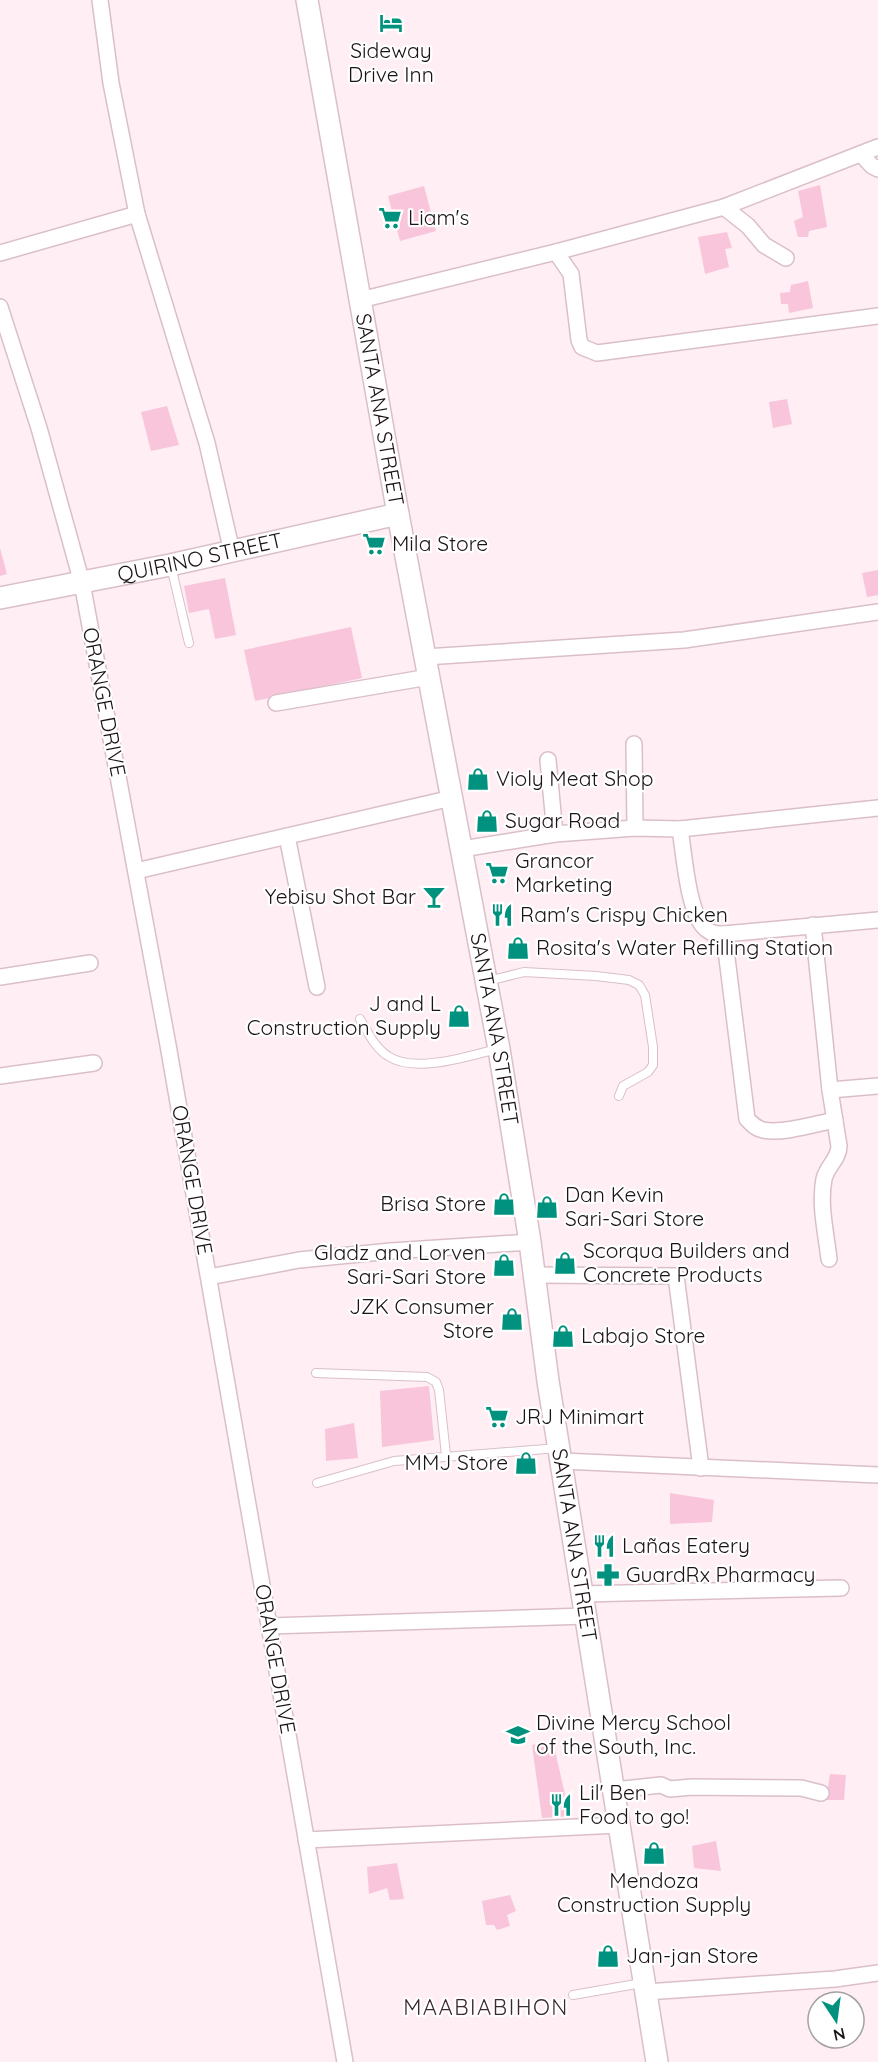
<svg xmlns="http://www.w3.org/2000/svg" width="878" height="2062" font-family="Quicksand,sans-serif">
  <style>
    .building { fill: #f8c5da }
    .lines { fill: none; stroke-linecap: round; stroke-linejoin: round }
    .lane-casing { stroke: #dabfca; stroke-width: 10 }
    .street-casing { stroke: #dabfca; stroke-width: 18 }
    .secondary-casing { stroke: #dabfca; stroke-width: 24 }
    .lane { stroke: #fff; stroke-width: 8 }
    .street { stroke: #fff; stroke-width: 15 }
    .secondary { stroke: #fff; stroke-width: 21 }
    .labels { text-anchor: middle; stroke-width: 4.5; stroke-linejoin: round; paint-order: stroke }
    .poi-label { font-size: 21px; fill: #1c1317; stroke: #fff; text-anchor: start }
    .street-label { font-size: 21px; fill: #1c1317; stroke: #fff }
    .neighbourhood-label { font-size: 22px; letter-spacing: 1.5px; fill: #3d2831; stroke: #fff }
  </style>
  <rect width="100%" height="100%" fill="#ffeef4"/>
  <g class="building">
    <polygon points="820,185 827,227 809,231 808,237 798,237 794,221 803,217 798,191"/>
    <polygon points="424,186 436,231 400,241 388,196"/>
    <polygon points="727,232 732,248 725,249 729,267 705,274 698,237"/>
    <polygon points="808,281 813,308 789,313 788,304 781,304 780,293 790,292 791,285"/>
    <polygon points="787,399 792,424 773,428 769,402"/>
    <polygon points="167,406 179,445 151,451 141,412"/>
    <polygon points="0,548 7,574 0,576"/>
    <polygon points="878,570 878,595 867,597 862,573"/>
    <polygon points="225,578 236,635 215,639 209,609 189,613 184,586"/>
    <polygon points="351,627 362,678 255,701 244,650"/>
    <polygon points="429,1386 434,1440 382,1447 380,1391"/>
    <polygon points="354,1423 358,1458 326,1461 325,1429"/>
    <polygon points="670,1493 714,1500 712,1522 670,1524"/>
    <polygon points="553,1742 570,1816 542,1818 532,1745"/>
    <polygon points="830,1774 846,1775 844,1800 826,1800"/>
    <polygon points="716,1841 721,1871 694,1868 692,1846"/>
    <polygon points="397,1863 404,1899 390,1900 387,1888 369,1894 367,1867"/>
    <polygon points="510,1895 516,1911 507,1915 510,1926 497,1930 494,1925 486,1925 482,1901"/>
  </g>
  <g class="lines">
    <g class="lane-casing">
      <g id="lane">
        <polyline points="171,566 189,643"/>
        <polyline points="488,981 524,972 596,976 629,980 639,985 645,995 653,1047 653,1065 648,1072 623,1086 619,1096"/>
        <path d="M360,1019C368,1032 374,1047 388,1056C414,1074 469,1056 497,1049"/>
        <polyline points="316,1373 427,1377 436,1382 439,1390 446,1455"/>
        <polyline points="317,1483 394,1461 558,1448"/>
        <polyline points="573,1995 642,1983"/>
      </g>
    </g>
    <g class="street-casing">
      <g id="street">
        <polyline points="100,0 111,83 137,214 207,443 232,552"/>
        <polyline points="861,154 872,166 878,169"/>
        <polyline points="724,207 748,226 764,245 786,258"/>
        <polyline points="556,252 571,274 579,340 582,347 597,353 878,316"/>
        <polyline points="0,253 137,214"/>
        <polyline points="360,300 556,252 724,207 878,147"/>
        <polyline points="0,307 39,428 82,583 168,1045 345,2062"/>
        <polyline points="425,657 684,640 878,612"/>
        <polyline points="276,703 429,677"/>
        <polyline points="634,744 635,828"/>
        <polyline points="548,760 555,834"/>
        <path d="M680,829C684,853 688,915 706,929C712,934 717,934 724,934L878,920"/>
        <polyline points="287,836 317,987"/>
        <polyline points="462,849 555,834 635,828 680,829 878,808"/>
        <polyline points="136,871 452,798"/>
        <path d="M813,925L830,1090L839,1146C839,1159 827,1166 824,1179C819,1204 826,1233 829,1259"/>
        <path d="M724,934L747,1119C752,1124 755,1128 763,1130C783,1134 815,1124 835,1120"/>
        <polyline points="0,977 90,963"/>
        <polyline points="0,1076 94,1063"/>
        <polyline points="830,1090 878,1086"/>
        <polyline points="534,1275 676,1276 701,1468"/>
        <polyline points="209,1277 299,1260 391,1251 530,1242"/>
        <polyline points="562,1461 878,1475"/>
        <polyline points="582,1594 841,1588"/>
        <polyline points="269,1626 586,1616"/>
        <polyline points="614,1790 661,1785 670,1789 692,1787 801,1788 821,1793"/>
        <polyline points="306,1840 619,1825"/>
        <polyline points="646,1992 835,1979 878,1973"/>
      </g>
    </g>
    <g class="secondary-casing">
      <g id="secondary">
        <path id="s1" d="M307,0L398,514L499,1049L530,1242L548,1381L657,2062"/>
        <path id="s2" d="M0,598L170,565L398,514"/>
      </g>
    </g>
    <use href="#lane" class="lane"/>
    <use href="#street" class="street"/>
    <use href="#secondary" class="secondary"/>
  </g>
  <defs>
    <g id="hotel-bare" transform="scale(1.8)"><path d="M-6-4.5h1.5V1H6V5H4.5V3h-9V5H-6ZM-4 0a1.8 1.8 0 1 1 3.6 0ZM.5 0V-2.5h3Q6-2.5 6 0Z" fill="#00927e" stroke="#fff" stroke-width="2.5" paint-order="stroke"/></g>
    <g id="supermarket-bare" transform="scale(1.8)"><path d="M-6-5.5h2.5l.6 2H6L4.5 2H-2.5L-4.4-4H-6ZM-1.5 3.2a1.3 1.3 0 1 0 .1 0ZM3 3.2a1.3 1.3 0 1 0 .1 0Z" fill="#00927e" stroke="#fff" stroke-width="2.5" paint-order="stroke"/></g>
    <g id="shop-bare" transform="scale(1.8)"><path d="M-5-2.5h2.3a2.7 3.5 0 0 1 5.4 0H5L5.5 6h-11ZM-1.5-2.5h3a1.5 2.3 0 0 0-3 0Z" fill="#00927e" stroke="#fff" stroke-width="2.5" paint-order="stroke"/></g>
    <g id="bar-bare" transform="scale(1.8)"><path d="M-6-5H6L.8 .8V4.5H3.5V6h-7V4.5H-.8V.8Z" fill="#00927e" stroke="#fff" stroke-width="2.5" paint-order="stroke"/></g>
    <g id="restaurant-bare" transform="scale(1.8)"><path d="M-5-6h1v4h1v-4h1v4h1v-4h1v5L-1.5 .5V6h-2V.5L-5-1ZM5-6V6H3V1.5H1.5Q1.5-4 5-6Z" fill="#00927e" stroke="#fff" stroke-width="2.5" paint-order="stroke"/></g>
    <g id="pharmacy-bare" transform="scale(1.8)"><path d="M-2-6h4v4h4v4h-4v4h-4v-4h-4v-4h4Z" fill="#00927e" stroke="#fff" stroke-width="2.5" paint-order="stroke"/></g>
    <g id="school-bare" transform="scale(1.8)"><path d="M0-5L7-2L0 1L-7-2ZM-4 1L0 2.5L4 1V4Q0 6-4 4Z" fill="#00927e" stroke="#fff" stroke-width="2.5" paint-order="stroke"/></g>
  </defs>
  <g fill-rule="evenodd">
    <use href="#hotel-bare" x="391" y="23"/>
    <use href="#supermarket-bare" x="390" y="218"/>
    <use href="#supermarket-bare" x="374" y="544"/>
    <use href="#shop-bare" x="478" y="779"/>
    <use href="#shop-bare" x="487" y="821"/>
    <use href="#supermarket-bare" x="497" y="873"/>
    <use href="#bar-bare" x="434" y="897"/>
    <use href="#restaurant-bare" x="502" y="915"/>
    <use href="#shop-bare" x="518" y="948"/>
    <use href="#shop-bare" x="459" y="1016"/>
    <use href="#shop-bare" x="504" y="1204"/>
    <use href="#shop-bare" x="547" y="1207"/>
    <use href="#shop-bare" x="565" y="1263"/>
    <use href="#shop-bare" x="504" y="1265"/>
    <use href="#shop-bare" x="512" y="1319"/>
    <use href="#shop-bare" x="563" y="1336"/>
    <use href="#supermarket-bare" x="497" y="1417"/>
    <use href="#shop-bare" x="526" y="1463"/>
    <use href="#restaurant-bare" x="604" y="1546"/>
    <use href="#pharmacy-bare" x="608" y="1575"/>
    <use href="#school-bare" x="518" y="1735"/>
    <use href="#restaurant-bare" x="561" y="1805"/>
    <use href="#shop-bare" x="654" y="1853"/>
    <use href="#shop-bare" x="608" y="1956"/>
  </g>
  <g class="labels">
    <g class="poi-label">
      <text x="391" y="58" text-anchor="middle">Sideway<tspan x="391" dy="24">Drive Inn</tspan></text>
      <text x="408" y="225">Liam's</text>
      <text x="392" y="551">Mila Store</text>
      <text x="496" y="786">Violy Meat Shop</text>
      <text x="505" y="828">Sugar Road</text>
      <text x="515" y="868">Grancor<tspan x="515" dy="24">Marketing</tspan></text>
      <text x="416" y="904" text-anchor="end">Yebisu Shot Bar</text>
      <text x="520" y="922">Ram's Crispy Chicken</text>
      <text x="536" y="955">Rosita's Water Refilling Station</text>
      <text x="441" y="1011" text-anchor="end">J and L<tspan x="441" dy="24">Construction Supply</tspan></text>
      <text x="565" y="1202">Dan Kevin<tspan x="565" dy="24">Sari-Sari Store</tspan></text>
      <text x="486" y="1211" text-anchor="end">Brisa Store</text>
      <text x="583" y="1258">Scorqua Builders and<tspan x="583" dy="24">Concrete Products</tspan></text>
      <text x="486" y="1260" text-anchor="end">Gladz and Lorven<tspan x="486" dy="24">Sari-Sari Store</tspan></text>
      <text x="494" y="1314" text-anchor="end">JZK Consumer<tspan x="494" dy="24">Store</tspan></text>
      <text x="581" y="1343">Labajo Store</text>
      <text x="515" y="1424">JRJ Minimart</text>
      <text x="508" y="1470" text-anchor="end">MMJ Store</text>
      <text x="622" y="1553">Lañas Eatery</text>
      <text x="626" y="1582">GuardRx Pharmacy</text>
      <text x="536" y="1730">Divine Mercy School<tspan x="536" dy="24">of the South, Inc.</tspan></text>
      <text x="579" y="1800">Lil' Ben<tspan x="579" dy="24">Food to go!</tspan></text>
      <text x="654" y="1888" text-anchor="middle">Mendoza<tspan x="654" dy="24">Construction Supply</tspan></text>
      <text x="626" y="1963">Jan-jan Store</text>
    </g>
    <g class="street-label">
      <text dy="7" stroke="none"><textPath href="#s1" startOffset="416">SANTA ANA STREET</textPath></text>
      <text dy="7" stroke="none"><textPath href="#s2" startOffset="204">QUIRINO STREET</textPath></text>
      <text transform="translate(104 702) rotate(79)" y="7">ORANGE DRIVE</text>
      <text dy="7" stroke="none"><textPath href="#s1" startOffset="1046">SANTA ANA STREET</textPath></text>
      <text transform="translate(192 1180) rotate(80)" y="7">ORANGE DRIVE</text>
      <text dy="7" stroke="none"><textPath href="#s1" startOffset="1568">SANTA ANA STREET</textPath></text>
      <text transform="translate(275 1659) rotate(80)" y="7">ORANGE DRIVE</text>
    </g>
    <g class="neighbourhood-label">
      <text x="486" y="2015">MAABIABIHON</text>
    </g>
  </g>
  <g transform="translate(836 2020) rotate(167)"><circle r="28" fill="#ffffff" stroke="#a4a1a2" stroke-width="1.5"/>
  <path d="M0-4.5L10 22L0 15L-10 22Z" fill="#00927e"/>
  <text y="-9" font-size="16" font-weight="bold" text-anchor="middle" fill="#1c1317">N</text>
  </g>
</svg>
